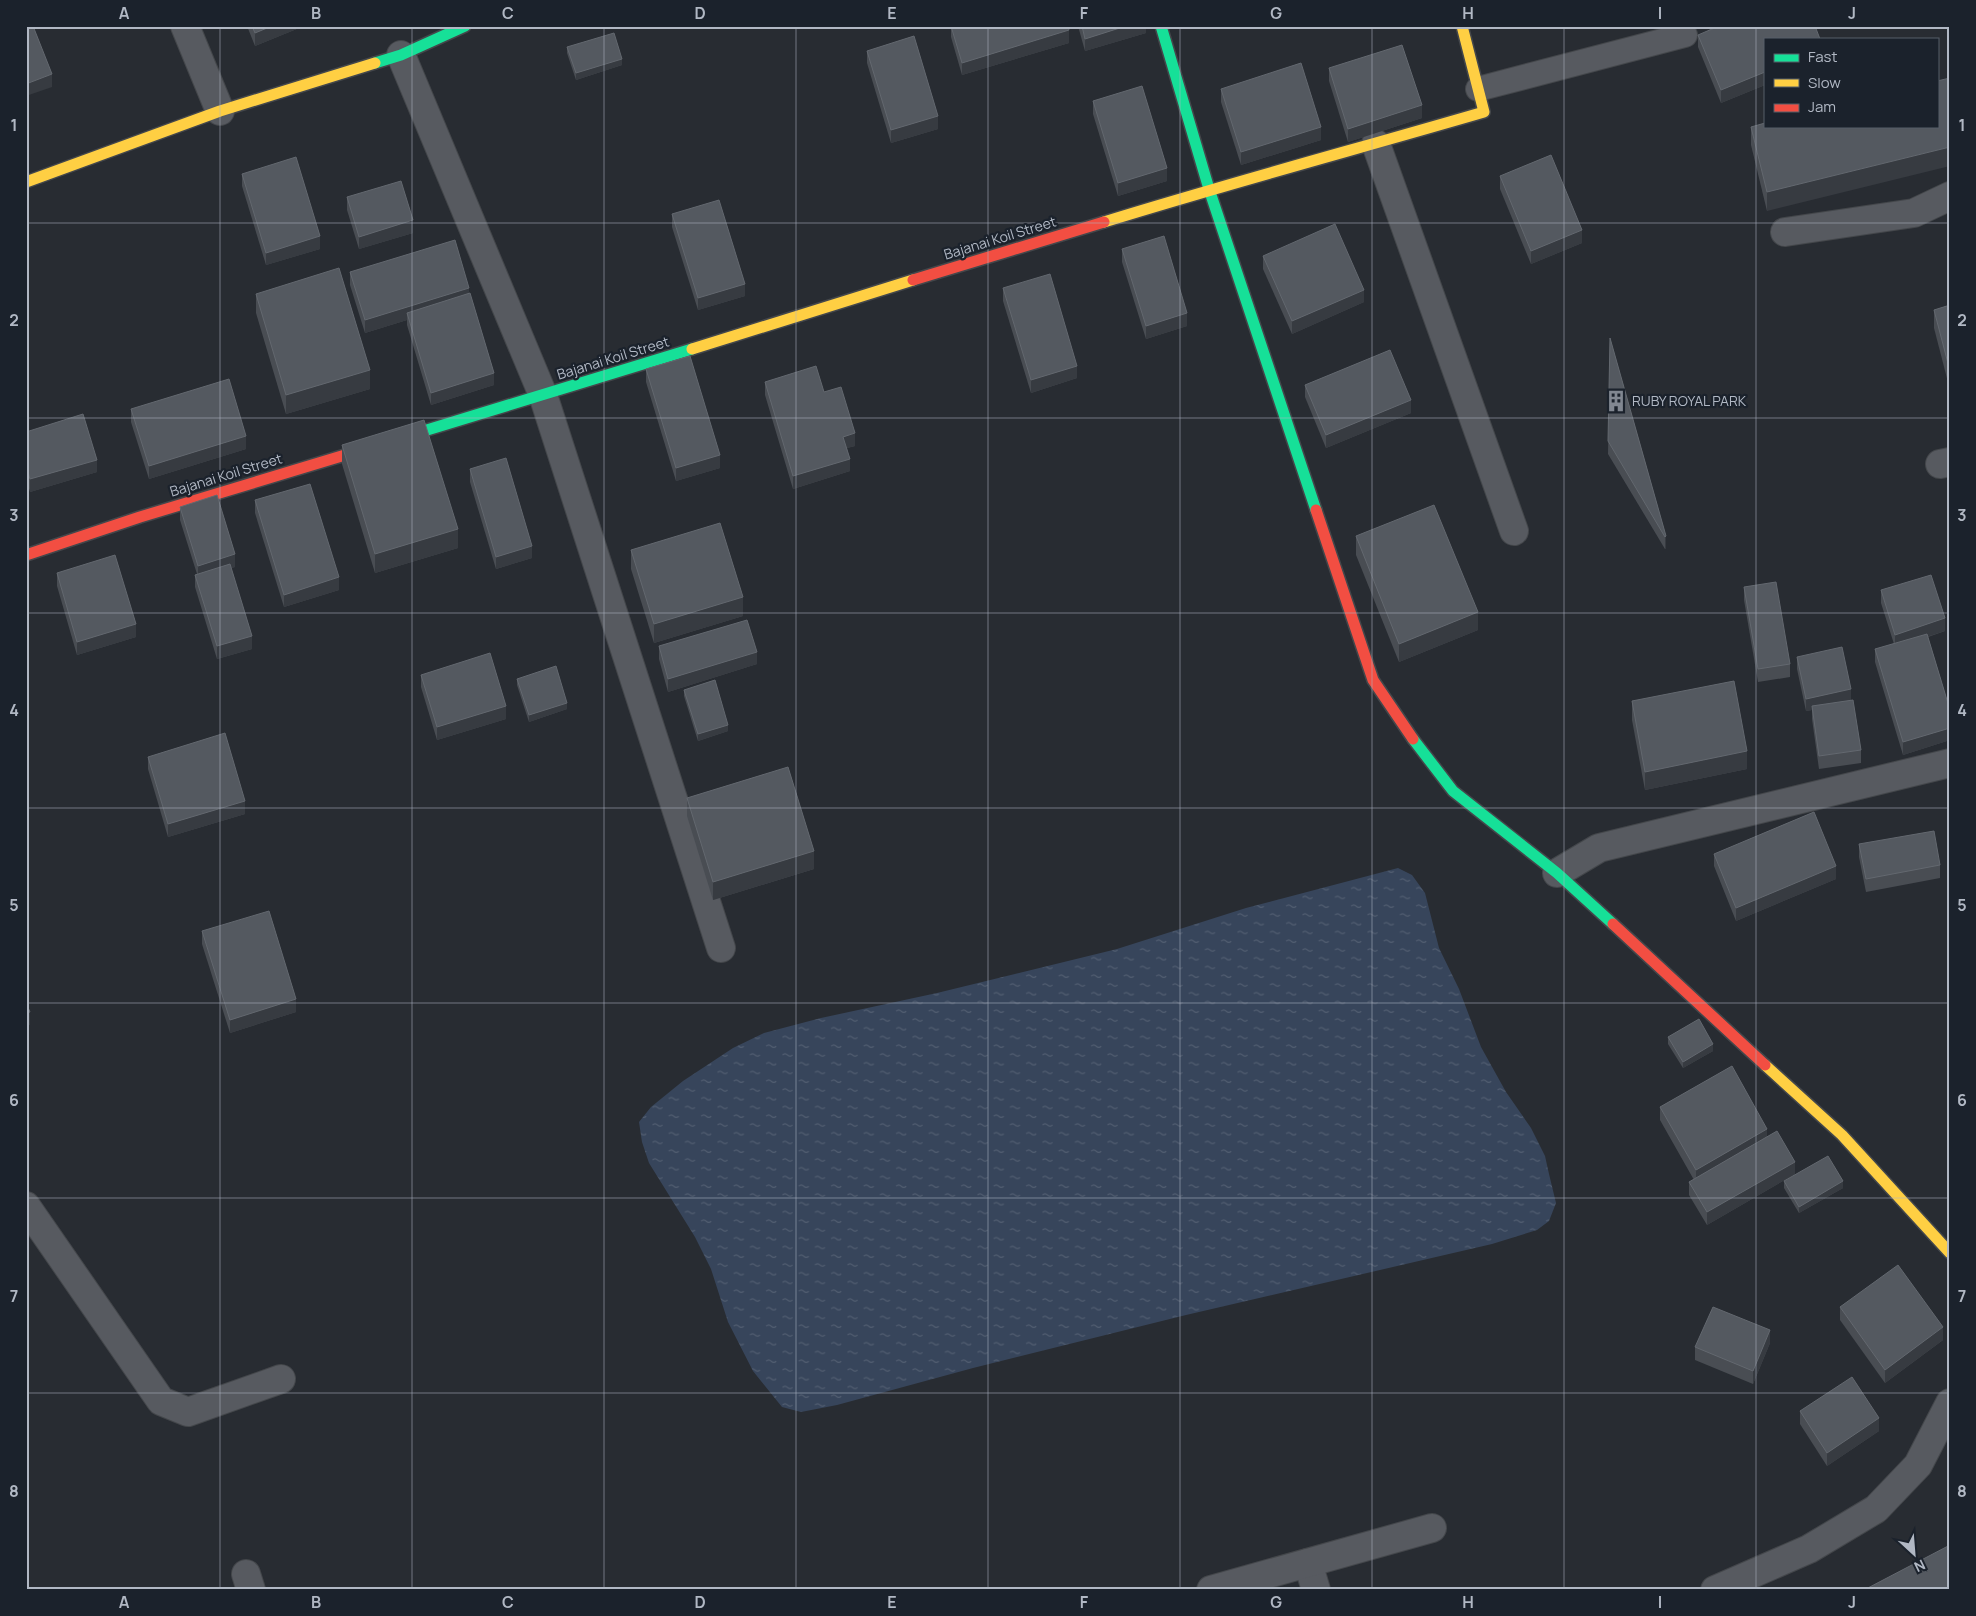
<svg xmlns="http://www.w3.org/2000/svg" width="1976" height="1616" font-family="Manrope,sans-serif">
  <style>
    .water { fill: url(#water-ripples) }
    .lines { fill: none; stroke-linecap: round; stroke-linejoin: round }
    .lane-casing { stroke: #44474b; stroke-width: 26 }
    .street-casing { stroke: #44474b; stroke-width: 30 }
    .fast-casing { stroke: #44474b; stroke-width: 14 }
    .slow-casing { stroke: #44474b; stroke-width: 14 }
    .jam-casing { stroke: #44474b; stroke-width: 14 }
    .lane { stroke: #575a60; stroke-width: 24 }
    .street { stroke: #575a60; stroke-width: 28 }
    .fast { stroke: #16e098; stroke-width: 11 }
    .slow { stroke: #ffcf43; stroke-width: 11 }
    .jam { stroke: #f24e42; stroke-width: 11 }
    .wall { fill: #494d53 }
    .shaded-wall { fill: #373b41 }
    .building { fill: #545960; stroke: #63686f }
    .grid { fill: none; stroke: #b1b8c4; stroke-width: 1; stroke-opacity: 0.55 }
    .labels { text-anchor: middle; stroke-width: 4.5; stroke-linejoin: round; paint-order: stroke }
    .street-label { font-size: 14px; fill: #b1b8c4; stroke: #1b222c }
    .poi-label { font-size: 14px; fill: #b1b8c4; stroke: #1b222c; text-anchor: start }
    .neatline { fill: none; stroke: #b1b8c4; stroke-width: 2 }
    .grid-label { font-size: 16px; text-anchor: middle; font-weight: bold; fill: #b1b8c4 }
  </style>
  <defs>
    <pattern id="water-ripples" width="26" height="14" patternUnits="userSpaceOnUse" patternTransform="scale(1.25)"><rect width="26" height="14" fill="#37455b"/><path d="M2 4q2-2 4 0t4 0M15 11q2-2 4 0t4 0" fill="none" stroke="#525e71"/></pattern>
  </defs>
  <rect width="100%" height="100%" fill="#282c32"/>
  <polygon class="water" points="1398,868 1412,875 1425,893 1439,948 1459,989 1481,1047 1506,1092 1531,1128 1545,1156 1549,1174 1556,1203 1549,1221 1537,1230 1492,1244 1186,1315 973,1368 837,1405 801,1412 782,1407 753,1371 728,1322 711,1269 695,1237 649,1163 642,1142 639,1122 651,1107 683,1081 733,1048 764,1033 821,1018 937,993 1117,949 1246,908"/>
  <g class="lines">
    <g class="lane-casing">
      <polyline id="lane" points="1478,89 1685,35"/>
    </g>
    <g class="street-casing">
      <g id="street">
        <polyline points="185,26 220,111"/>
        <polyline points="401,55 543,395 721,948"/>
        <polyline points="1376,144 1514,531"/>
        <polyline points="1785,232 1914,213 1950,196"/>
        <polyline points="1940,464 1950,462"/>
        <polyline points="1557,873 1599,848 1950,763"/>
        <polyline points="26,1206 161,1401 188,1412 281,1379"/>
        <polyline points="1308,1563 1316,1590"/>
        <polyline points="246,1574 251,1590"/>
        <polyline points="1211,1590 1432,1528"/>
        <polyline points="1715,1590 1809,1549 1876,1509 1918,1465 1950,1403"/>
      </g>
    </g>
    <g class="fast-casing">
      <g id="fast">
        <polyline points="1161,26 1209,189 1316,510"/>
        <polyline points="375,63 401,55 465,26"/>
        <polyline points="355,452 692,349"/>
        <polyline points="1413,739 1453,791 1557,873 1613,924"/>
      </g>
    </g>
    <g class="slow-casing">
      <g id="slow">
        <polyline points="26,182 220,111 375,63"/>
        <path d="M1104,222C1230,183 1357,149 1484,112L1462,26"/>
        <polyline points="692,349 913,280"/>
        <polyline points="1765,1065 1842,1135 1950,1253"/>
      </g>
    </g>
    <g class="jam-casing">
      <g id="jam">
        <polyline points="913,280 1104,222"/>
        <polyline points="1316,510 1373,680 1413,739"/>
        <polyline points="26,555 140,517 355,452"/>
        <polyline points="1613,924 1765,1065"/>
      </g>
    </g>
    <use href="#lane" class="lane"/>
    <use href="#street" class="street"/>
    <use href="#fast" class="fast"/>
    <use href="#slow" class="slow"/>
    <use href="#jam" class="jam"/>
  </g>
  <g class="wall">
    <polygon points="247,26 304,26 255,46"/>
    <polygon points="951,26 1068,26 1069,43 962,75 951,37"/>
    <polygon points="1078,26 1146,26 1146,33 1085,51"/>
    <polygon points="1698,35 1765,39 1765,85 1721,103 1698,47"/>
    <polygon points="567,47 622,65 576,80 567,53"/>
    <polygon points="867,51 938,129 891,143 867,63"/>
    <polygon points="1329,68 1422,118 1348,142 1329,81"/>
    <polygon points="1950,78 1767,211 1751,145 1751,127"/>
    <polygon points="1221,89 1321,140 1241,165 1221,102"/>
    <polygon points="1093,101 1167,181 1118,196 1093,114"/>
    <polygon points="242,174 320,249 266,265 242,186"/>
    <polygon points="1500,176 1582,243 1531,264 1500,189"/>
    <polygon points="347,197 413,233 359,249 347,210"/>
    <polygon points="672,214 745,296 698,310 672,227"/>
    <polygon points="1122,249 1187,326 1146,339 1122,262"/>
    <polygon points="1263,256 1364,302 1292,334 1263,269"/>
    <polygon points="350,272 469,293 494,385 431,405 407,325 407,320 365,333 350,285"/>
    <polygon points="1003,288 1077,378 1031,393 1003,301"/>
    <polygon points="256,294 370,389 286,414 256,313"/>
    <polygon points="1950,305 1950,390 1934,328 1934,310"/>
    <polygon points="1610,338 1666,536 1666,549 1665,549 1608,454"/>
    <polygon points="646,369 720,468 676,481 646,382"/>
    <polygon points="765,382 824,392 855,446 847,448 850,471 793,489 765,395"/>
    <polygon points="1305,385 1411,413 1326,448 1305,397"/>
    <polygon points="131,409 246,449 149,479 131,422"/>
    <polygon points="26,432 97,472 30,492 26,478"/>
    <polygon points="342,445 458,548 375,573 342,464"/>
    <polygon points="470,469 532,558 496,569 470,482"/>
    <polygon points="255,500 339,590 284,607 255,513"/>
    <polygon points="180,507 235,567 231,568 252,649 217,659 195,587 195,575 197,574 180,520"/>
    <polygon points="1356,536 1478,630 1399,662 1356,555"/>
    <polygon points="631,550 743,616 654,643 631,569"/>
    <polygon points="57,573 136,637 77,655 57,586"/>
    <polygon points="1744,587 1790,664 1790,677 1758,682 1744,600"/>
    <polygon points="1881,590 1945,631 1928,637 1950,710 1950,740 1903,755 1875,662 1875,649 1894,644 1881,603"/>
    <polygon points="659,646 757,664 668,692 659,659"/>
    <polygon points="1797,657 1851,700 1861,750 1861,763 1819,769 1812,719 1812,710 1806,711 1797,669"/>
    <polygon points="421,675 506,719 437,740 421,687"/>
    <polygon points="517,679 567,709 529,722 517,685"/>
    <polygon points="684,690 728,731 698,741 684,696"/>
    <polygon points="1632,701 1747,769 1645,790 1632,720"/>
    <polygon points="148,757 245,814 168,837 148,769"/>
    <polygon points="687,798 814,869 713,900 687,816"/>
    <polygon points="1859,844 1940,865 1940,878 1866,892 1859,857"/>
    <polygon points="1714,854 1836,879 1736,921 1714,866"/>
    <polygon points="202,931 296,1012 230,1033 202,944"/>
    <polygon points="1668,1037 1713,1051 1683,1068 1668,1044"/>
    <polygon points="1660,1107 1767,1137 1795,1174 1707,1225 1689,1195 1689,1182 1694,1180 1660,1120"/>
    <polygon points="1784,1181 1843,1188 1799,1213 1784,1188"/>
    <polygon points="1840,1307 1943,1340 1885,1383 1840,1320"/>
    <polygon points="1770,1343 1753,1384 1695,1360 1695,1347"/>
    <polygon points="1800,1411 1879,1431 1827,1466 1800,1424"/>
  </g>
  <g class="shaded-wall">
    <polygon points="272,26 304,26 255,46 255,33"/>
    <polygon points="1126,26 1146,26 1146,33 1085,51 1085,39"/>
    <polygon points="1069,30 1069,43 962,75 962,63"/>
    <polygon points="622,59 622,65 576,80 576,73"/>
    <polygon points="1765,72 1765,85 1721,103 1721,90"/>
    <polygon points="52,74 52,87 26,96 26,84"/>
    <polygon points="1422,105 1422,118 1348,142 1348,129"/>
    <polygon points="938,116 938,129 891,143 891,130"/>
    <polygon points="1321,127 1321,140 1241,165 1241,152"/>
    <polygon points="1950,147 1950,166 1767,211 1767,192"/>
    <polygon points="1167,168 1167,181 1118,196 1118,183"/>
    <polygon points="413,220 413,233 359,249 359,237"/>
    <polygon points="1582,230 1582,243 1531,264 1531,251"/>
    <polygon points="320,236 320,249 266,265 266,253"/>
    <polygon points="745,284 745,296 698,310 698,298"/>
    <polygon points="469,288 469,300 407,313 407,320 365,333 365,320"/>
    <polygon points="1364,290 1364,302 1292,334 1292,321"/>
    <polygon points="1187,313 1187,326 1146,339 1146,326"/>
    <polygon points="1077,366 1077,378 1031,393 1031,380"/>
    <polygon points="370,370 370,389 286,414 286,395"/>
    <polygon points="494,373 494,385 431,405 431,393"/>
    <polygon points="1411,400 1411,413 1326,448 1326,435"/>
    <polygon points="855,433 855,446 843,449 843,437"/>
    <polygon points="246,436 246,449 149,479 149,466"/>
    <polygon points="720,455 720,468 676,481 676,468"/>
    <polygon points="850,459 850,471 793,489 793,476"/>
    <polygon points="97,460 97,472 30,492 30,479"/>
    <polygon points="458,529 458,548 375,573 375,554"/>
    <polygon points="1666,536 1666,549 1665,549 1665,537"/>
    <polygon points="532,546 532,558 496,569 496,557"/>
    <polygon points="235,554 235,567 198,578 198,566"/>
    <polygon points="339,577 339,590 284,607 284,595"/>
    <polygon points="743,597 743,616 654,643 654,624"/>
    <polygon points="1478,612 1478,630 1399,662 1399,644"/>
    <polygon points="1945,618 1945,631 1895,647 1895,635"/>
    <polygon points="136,624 136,637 77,655 77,642"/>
    <polygon points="252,636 252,649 217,659 217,646"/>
    <polygon points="757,652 757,664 668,692 668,679"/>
    <polygon points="1851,689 1851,701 1812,706 1812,710 1806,711 1806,699"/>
    <polygon points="567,703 567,709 529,722 529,715"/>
    <polygon points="506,706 506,719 437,740 437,727"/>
    <polygon points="728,725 728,731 698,741 698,734"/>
    <polygon points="1950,728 1950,740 1903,755 1903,742"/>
    <polygon points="1747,751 1747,769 1645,790 1645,772"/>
    <polygon points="245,801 245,814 168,837 168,824"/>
    <polygon points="814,851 814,869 713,900 713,882"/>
    <polygon points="1836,866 1836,879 1736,921 1736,908"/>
    <polygon points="296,999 296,1012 230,1033 230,1020"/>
    <polygon points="30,1012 30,1025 26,1026 26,1013"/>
    <polygon points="1713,1044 1713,1051 1683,1068 1683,1062"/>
    <polygon points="1767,1129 1767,1141 1696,1182 1696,1170"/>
    <polygon points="1795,1162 1795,1174 1707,1225 1707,1212"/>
    <polygon points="1843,1181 1843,1188 1799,1213 1799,1207"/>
    <polygon points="1943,1327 1943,1340 1885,1383 1885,1370"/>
    <polygon points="1770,1330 1770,1343 1753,1384 1753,1371"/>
    <polygon points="1879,1418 1879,1431 1827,1466 1827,1453"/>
  </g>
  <g class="building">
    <polygon points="26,26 33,26 52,74 26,84"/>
    <polygon points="252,26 272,26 255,33"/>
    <polygon points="951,26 1068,26 1069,30 962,63"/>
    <polygon points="1082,26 1126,26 1085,39"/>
    <polygon points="1719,26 1815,26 1820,39 1765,39 1765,72 1721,90 1698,35"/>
    <polygon points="614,33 622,59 576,73 567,47"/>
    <polygon points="914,36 938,116 891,130 867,51"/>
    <polygon points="1402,45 1422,105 1348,129 1329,68"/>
    <polygon points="1301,63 1321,127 1241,152 1221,89"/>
    <polygon points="1950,78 1950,147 1767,192 1751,127 1765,123 1765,126 1937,126 1937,81"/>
    <polygon points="1142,86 1167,168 1118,183 1093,101"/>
    <polygon points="1551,155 1582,230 1531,251 1500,176"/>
    <polygon points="296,157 320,236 266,253 242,174"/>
    <polygon points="401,181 413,220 359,237 347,197"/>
    <polygon points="719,200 745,284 698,298 672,214"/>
    <polygon points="1335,224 1364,290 1292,321 1263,256"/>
    <polygon points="1164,236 1187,313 1146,326 1122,249"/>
    <polygon points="455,240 469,288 365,320 350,272"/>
    <polygon points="339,268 370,370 286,395 256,294"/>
    <polygon points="1050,274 1077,366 1031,380 1003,288"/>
    <polygon points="470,293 494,373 431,393 407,313"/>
    <polygon points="1950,305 1950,371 1934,310"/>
    <polygon points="1610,338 1666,536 1665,537 1608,441"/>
    <polygon points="1390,350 1411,400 1326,435 1305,385"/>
    <polygon points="690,356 720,455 676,468 646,369"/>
    <polygon points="816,366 824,392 841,387 855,433 843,437 850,459 793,476 765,382"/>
    <polygon points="229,379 246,436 149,466 131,409"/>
    <polygon points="83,414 97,460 30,479 26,465 26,432"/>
    <polygon points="424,420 458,529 375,554 342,445"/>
    <polygon points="506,458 532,546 496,557 470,469"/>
    <polygon points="310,484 339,577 284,595 255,500"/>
    <polygon points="217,495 235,554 198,566 180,507"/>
    <polygon points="1434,505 1478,612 1399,644 1356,536"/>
    <polygon points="720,523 743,597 654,624 631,550"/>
    <polygon points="115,555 136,624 77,642 57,573"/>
    <polygon points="230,564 252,636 217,646 195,575"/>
    <polygon points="1931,575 1945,618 1895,635 1881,590"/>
    <polygon points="1776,582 1790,664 1758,669 1744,587"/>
    <polygon points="747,620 757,652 668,679 659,646"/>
    <polygon points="1927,634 1950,710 1950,728 1903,742 1875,649"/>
    <polygon points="1842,647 1851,689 1806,699 1797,657"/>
    <polygon points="490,653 506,706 437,727 421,675"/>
    <polygon points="556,666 567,703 529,715 517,679"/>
    <polygon points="715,680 728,725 698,734 684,690"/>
    <polygon points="1734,681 1747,751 1645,772 1632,701"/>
    <polygon points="1853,700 1861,750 1819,756 1812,706"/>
    <polygon points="225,733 245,801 168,824 148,757"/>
    <polygon points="788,767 814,851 713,882 687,798"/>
    <polygon points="1814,812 1836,866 1736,908 1714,854"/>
    <polygon points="1934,831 1940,865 1866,879 1859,844"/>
    <polygon points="269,911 296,999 230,1020 202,931"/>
    <polygon points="26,1003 30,1012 26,1013"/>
    <polygon points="1699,1019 1713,1044 1683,1062 1668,1037"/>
    <polygon points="1732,1066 1767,1129 1696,1170 1660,1107"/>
    <polygon points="1777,1131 1795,1162 1707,1212 1689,1182"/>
    <polygon points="1828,1156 1843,1181 1799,1207 1784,1181"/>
    <polygon points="1898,1265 1943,1327 1885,1370 1840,1307"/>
    <polygon points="1713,1307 1770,1330 1753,1371 1695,1347"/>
    <polygon points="1852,1377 1879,1418 1827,1453 1800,1411"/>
    <polygon points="1950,1545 1950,1590 1864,1590"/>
  </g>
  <path class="grid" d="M220,26V1590M412,26V1590M604,26V1590M796,26V1590M988,26V1590M1180,26V1590M1372,26V1590M1564,26V1590M1756,26V1590M26,223H1950M26,418H1950M26,613H1950M26,808H1950M26,1003H1950M26,1198H1950M26,1393H1950"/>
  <defs>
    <g id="building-bare" transform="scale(1.725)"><path d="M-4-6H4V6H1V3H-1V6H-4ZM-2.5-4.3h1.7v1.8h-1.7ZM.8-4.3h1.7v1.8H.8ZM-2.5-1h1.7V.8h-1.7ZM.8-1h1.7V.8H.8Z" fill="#818791" stroke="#1b222c" stroke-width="2.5" paint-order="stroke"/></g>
  </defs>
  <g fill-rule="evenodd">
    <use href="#building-bare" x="1616" y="401"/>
  </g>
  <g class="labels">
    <g class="street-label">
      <text transform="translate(1000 238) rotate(-17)" y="5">Bajanai Koil Street</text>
      <text transform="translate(613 358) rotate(-17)" y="5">Bajanai Koil Street</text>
      <text transform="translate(226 475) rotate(-17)" y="5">Bajanai Koil Street</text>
    </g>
    <g class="poi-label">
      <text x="1632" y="406">RUBY ROYAL PARK</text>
    </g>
  </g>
  <rect width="1976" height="1616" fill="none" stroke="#1b222c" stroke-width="55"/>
  <rect x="1764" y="38" width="175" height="90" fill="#1b222c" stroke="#575e69"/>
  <rect x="1774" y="54" width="25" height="8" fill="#16e098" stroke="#575e69"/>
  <text x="1808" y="62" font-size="15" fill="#b1b8c4">Fast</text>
  <rect x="1774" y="79" width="25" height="8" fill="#ffcf43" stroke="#575e69"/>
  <text x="1808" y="88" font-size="15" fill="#b1b8c4">Slow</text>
  <rect x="1774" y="104" width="25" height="8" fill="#f24e42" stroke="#575e69"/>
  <text x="1808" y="112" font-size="15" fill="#b1b8c4">Jam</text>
  <g transform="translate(1914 1554) rotate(154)" stroke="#1b222c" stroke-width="4" paint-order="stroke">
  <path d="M0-4L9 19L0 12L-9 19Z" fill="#b1b8c4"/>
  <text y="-8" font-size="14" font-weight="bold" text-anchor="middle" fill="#b1b8c4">N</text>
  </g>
  <rect x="28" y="28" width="1920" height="1560" class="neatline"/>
  <g class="grid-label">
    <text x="124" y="19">A</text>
    <text x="316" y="19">B</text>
    <text x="508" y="19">C</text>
    <text x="700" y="19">D</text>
    <text x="892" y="19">E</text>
    <text x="1084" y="19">F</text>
    <text x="1276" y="19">G</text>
    <text x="1468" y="19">H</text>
    <text x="1660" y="19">I</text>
    <text x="1852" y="19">J</text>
    <text x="14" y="131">1</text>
    <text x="1962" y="131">1</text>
    <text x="14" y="326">2</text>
    <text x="1962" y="326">2</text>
    <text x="14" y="521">3</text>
    <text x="1962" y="521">3</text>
    <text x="14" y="716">4</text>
    <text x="1962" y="716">4</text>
    <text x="14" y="911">5</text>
    <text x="1962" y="911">5</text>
    <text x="14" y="1106">6</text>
    <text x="1962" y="1106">6</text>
    <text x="14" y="1302">7</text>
    <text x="1962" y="1302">7</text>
    <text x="14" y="1497">8</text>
    <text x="1962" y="1497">8</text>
    <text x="124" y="1608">A</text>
    <text x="316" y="1608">B</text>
    <text x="508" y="1608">C</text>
    <text x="700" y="1608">D</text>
    <text x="892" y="1608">E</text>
    <text x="1084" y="1608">F</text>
    <text x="1276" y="1608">G</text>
    <text x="1468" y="1608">H</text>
    <text x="1660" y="1608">I</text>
    <text x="1852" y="1608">J</text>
  </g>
</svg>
